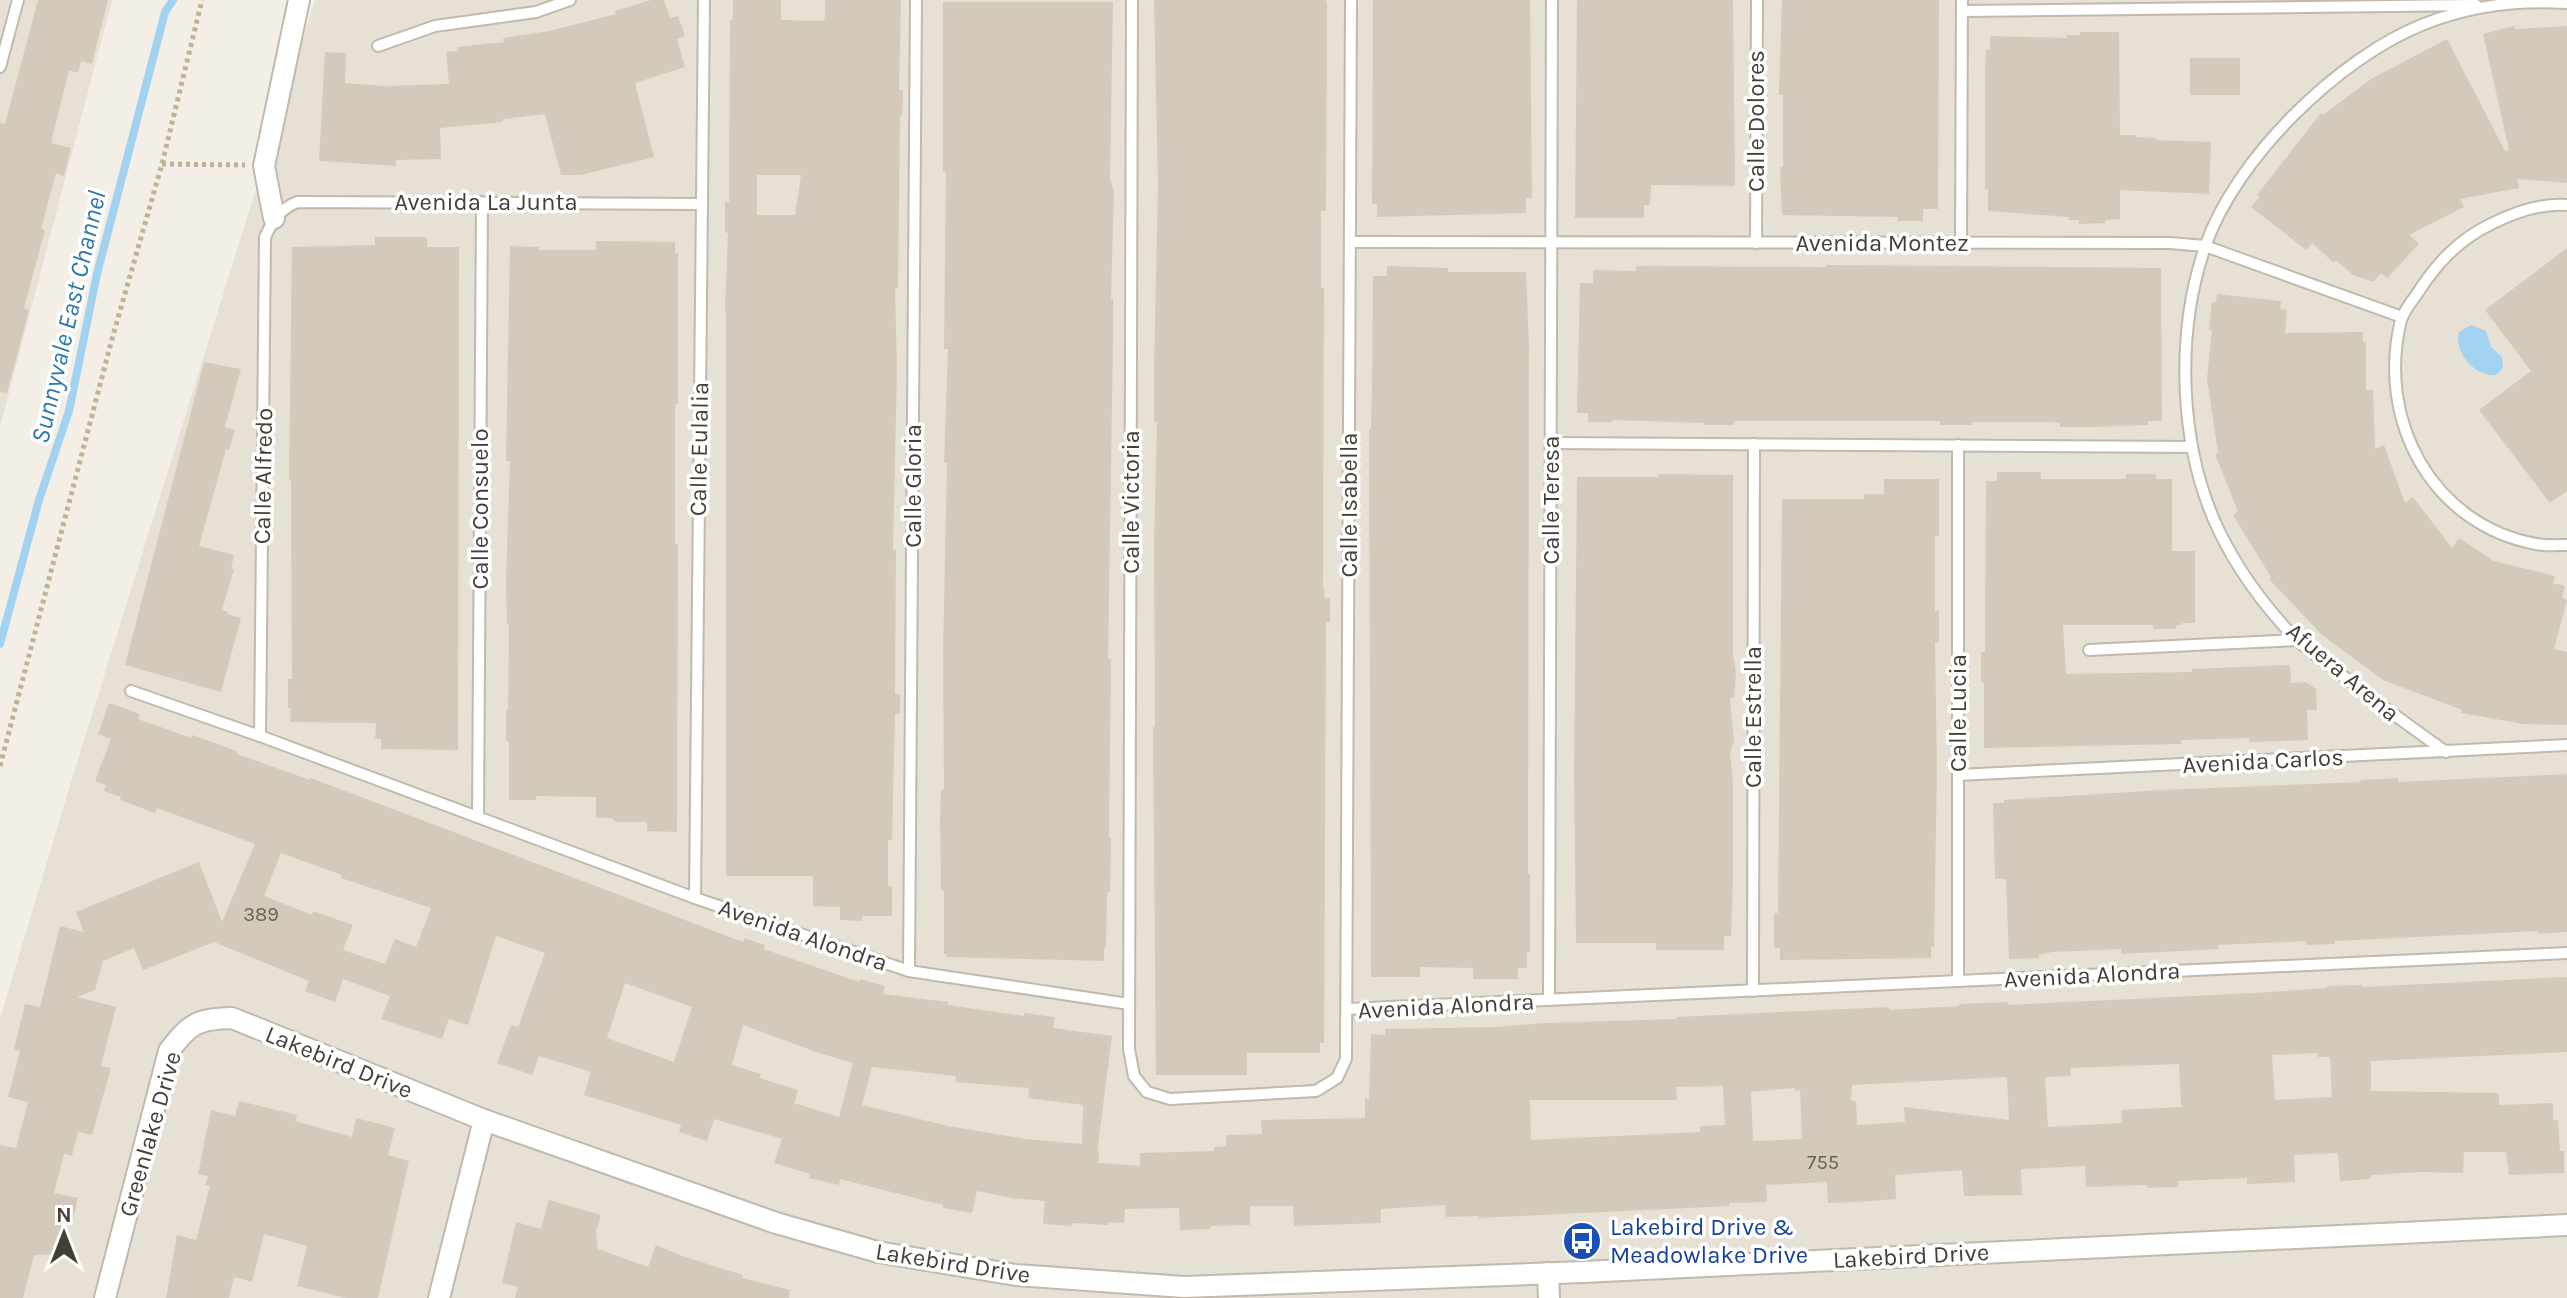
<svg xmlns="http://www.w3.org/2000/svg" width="2567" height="1298" font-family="Karla,sans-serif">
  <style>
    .residential { fill: #e7e0d4 }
    .water { fill: #a1d2f0 }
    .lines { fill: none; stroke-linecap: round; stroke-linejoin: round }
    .stream { stroke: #a1d2f0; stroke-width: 8 }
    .building { fill: #d4cabb; fill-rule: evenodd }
    .lane-casing { stroke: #c1b9ab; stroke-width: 14 }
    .street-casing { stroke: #c1b9ab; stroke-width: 24 }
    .path { stroke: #c0b199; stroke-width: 5; stroke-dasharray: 4 4; stroke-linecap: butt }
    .lane { stroke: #fff; stroke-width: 10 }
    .street { stroke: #fff; stroke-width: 20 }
    .labels { text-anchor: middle; stroke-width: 7; stroke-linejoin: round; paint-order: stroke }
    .number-label { font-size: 20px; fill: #6a6256 }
    .street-label { font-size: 24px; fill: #463f35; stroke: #fff }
    .transit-label { font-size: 24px; fill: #164399; stroke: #fff; text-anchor: start }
    .water-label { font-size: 26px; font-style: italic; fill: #2d79a9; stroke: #fff }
  </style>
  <rect width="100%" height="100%" fill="#f3eee6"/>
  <g class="residential">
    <polygon points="0,0 112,0 0,427"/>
    <polygon points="315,0 2567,0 2567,1298 0,1298 0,1019 71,782"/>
  </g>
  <path class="water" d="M2471,325L2486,331L2491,347L2502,357L2503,368L2496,375C2475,377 2454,353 2459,332Z"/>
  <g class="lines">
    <polyline class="stream" points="0,644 39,500 69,411 97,274 165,12 173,0"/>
  </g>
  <g class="building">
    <polygon points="38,0 108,0 92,64 81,61 78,73 69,70 51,143 71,148 64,176 56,173 41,229 45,230 24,308 29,310 7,393 0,392 0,123 5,124"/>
    <polygon points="651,0 664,0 670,18 678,16 685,36 677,39 685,67 635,83 654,157 581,175 561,175 545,114 503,119 503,122 440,128 441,159 396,160 396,166 319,161 325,52 346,53 345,83 385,86 449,84 446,52 458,51 457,47 504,42 503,38 549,31 616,14 615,11"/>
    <path d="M733,0H781V20L823,21L825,18V0H901L899,90H903L902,116H900L898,288H895L897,370L893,550H896L895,694H900V714H895L892,840H888V886H892V916H862V921L840,920V907L813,906V876H726V311L725,310L728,233L725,232V202H729L730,20H733ZM757,175H801L795,215H757Z"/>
    <polygon points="1154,0 1326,0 1327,5 1326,211 1321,211 1321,288 1324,288 1323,585 1325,598 1330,598 1330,622 1326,622 1324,1043 1320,1043 1320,1053 1247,1053 1247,1075 1156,1075 1153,727 1155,727 1154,547 1157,422 1154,422 1154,371 1158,186"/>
    <polygon points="1373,0 1530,0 1532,198 1526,198 1526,213 1377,217 1377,204 1372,204"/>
    <polygon points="1577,0 1733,0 1735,186 1651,185 1650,205 1644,205 1644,218 1575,218"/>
    <polygon points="1782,0 1939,0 1938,209 1923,209 1923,221 1898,221 1898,217 1782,215 1780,167 1783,167 1783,95 1779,95"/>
    <polygon points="943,2 1113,2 1110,179 1114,191 1111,299 1113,299 1113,343 1108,659 1111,659 1109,838 1111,838 1110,892 1107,892 1106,948 1104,948 1104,961 947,957 947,954 944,954 944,890 941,890 940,818 941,790 944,790 943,653 947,463 944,463 948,349 944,349 946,172 943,172"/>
    <polygon points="2514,26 2515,29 2567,26 2567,183 2517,179 2519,188 2460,199 2464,207 2409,235 2419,244 2387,278 2381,273 2373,282 2353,275 2336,260 2334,263 2312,243 2306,250 2251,207 2260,197 2257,195 2321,113 2323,115 2371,79 2447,39 2505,151 2509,150 2483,34"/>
    <polygon points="2080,32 2119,32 2120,135 2136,135 2136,137 2156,138 2156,140 2211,142 2209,194 2120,190 2120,219 2105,220 2105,223 2079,224 2079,220 2069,220 2069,217 1988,211 1988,189 1985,189 1985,79 1986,49 1990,50 1990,36 2067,38 2067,35 2080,35"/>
    <rect x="2190" y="58" width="50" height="37"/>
    <polygon points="375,237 427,237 427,247 459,247 458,750 381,749 381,739 375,739 376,723 290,722 291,708 288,708 288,679 292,679 291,480 289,480 292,247 375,245"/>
    <polygon points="596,241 675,242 675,253 678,253 678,404 675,404 675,544 678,544 677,832 647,831 647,822 616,822 611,818 596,818 596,797 536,796 536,800 509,800 509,741 506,741 506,710 508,711 509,624 507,624 506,581 510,461 506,461 510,246 539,247 539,250 596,250"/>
    <polygon points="2567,248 2567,491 2550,503 2479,410 2531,371 2485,310"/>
    <polygon points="1826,265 2161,268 2162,421 2148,421 2148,425 2090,427 2060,427 2060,423 2050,422 1972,422 1972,425 1940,425 1940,421 1734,421 1734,425 1704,425 1704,423 1613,420 1612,422 1588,422 1588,413 1577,413 1580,283 1593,283 1593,270 1636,271 1636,266 1826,267"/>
    <polygon points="1387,266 1448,268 1448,272 1526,272 1529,346 1528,874 1530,874 1530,952 1527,952 1527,968 1518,968 1518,979 1473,979 1473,968 1420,967 1420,977 1371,977 1369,429 1371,429 1372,389 1373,276 1387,276"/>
    <polygon points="2217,294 2281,301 2280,309 2287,310 2285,333 2363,332 2363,342 2366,342 2366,390 2373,390 2375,449 2384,445 2405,503 2413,497 2452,548 2459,538 2494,561 2555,576 2553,583 2565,586 2562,598 2567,600 2554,649 2567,652 2567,725 2524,724 2461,713 2462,710 2383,680 2322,635 2269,579 2271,577 2233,515 2238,511 2215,454 2218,453 2207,379 2212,330 2209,330 2212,302 2216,302"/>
    <polygon points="204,362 241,369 225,427 235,430 229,450 226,449 199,546 234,555 231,569 234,569 222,610 228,612 227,614 241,618 221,692 125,665"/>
    <polygon points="1997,472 2041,472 2041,479 2126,479 2126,474 2156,474 2156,479 2172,479 2172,551 2195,551 2195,623 2182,623 2182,625 2176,625 2176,629 2153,629 2153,625 2063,625 2066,674 2192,672 2192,669 2290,665 2291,683 2306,682 2316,689 2317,710 2307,710 2308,740 2249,742 2249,738 2181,740 2181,744 1984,748 1984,682 1981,682 1981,652 1985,652 1986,481 1997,481"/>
    <polygon points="1658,474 1733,475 1733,654 1736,674 1734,698 1730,698 1734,741 1730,753 1733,784 1733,880 1731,936 1724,936 1724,950 1656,950 1656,943 1576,943 1574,774 1577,477 1658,477"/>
    <polygon points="1884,479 1939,479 1939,536 1935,536 1935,611 1939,611 1939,642 1935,642 1937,768 1934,947 1931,947 1931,958 1780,960 1780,948 1774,948 1774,913 1778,913 1782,499 1864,499 1864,494 1884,494"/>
    <path d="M109,703L140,714L138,719L191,738L192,735L237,751V754L310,780L311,778L743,942L745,938L765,945L764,949L859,982L860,979L885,986L883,994L948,1002V1005L1024,1016V1013L1055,1017L1053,1028L1112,1036L1098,1145L1099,1163L1140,1166V1153L1214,1151V1147L1226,1146V1135L1262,1134L1261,1120L1365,1118V1098L1369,1099L1371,1034L1385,1035V1029L1498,1027L1544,1023L1677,1019V1017L1782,1012L1889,1007V1010L1959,1006V1004L2008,1002V1005L2255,993L2327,988V986L2362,985V987L2567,977V1052L2371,1061V1091L2499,1093V1105L2553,1103V1120H2558L2560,1151H2564V1173L2509,1175L2506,1152H2464L2463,1173L2421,1172L2371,1175V1179L2340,1181L2338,1153L2294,1155L2295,1182L2247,1184V1178L2178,1181V1187L2147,1188V1185L2086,1187L2085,1166L2021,1169L2022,1195L1964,1196L1962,1170L1895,1175L1896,1199L1857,1202L1828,1203L1827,1182L1766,1185L1767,1202L1729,1203V1206L1479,1218V1216L1446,1217L1445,1205L1381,1209V1223L1294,1226L1293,1206H1250V1225L1210,1226V1229L1180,1230L1179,1208L1125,1209L1124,1223L1109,1222L1108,1225L1072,1223V1226L1043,1224L1045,1201L1012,1198L977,1191L972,1213L943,1208V1205L840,1179L839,1185L809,1178L810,1174L774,1163L782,1139L714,1119L707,1141L679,1132L681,1125L584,1095L591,1072L539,1056L532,1075L497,1063L511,1025L518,1027L545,953L496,936L468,1025L449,1019L442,1039L381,1019L390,996L343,979L335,1002L305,991L309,981L214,942L143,970L134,948L103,961L95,990L77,997L116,1007L101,1066L111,1068L92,1135L78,1132L72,1156L64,1154L54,1193L78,1198L73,1219L67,1218L58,1254L34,1255L23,1298H0V1145L16,1148L28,1102L8,1097L20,1051L14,1049L25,1004L40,1007L60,926L84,932L76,912L199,862L222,922L255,844L157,808L155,813L120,800L121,797L104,791L106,785L95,781L111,739L98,734ZM281,853L342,875L341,878L431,908L416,947L395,939L385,964L343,950L353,925L313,911L312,915L264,896ZM625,983L692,1007L674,1062L607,1038ZM743,1025L819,1053L853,1063L839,1117L794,1103L798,1090L760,1078L761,1074L732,1065ZM2318,1053V1057H2330L2332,1097L2275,1100L2272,1055ZM2179,1064L2181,1107L2121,1110L2122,1123L2048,1127L2045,1077L2071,1076L2070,1068ZM872,1067L956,1076L955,1082L1029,1088L1028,1098L1083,1105L1082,1144L1025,1139L948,1126L862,1105ZM2007,1077L2009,1120L1904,1107L1905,1122L1857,1125L1856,1101L1851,1100L1852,1085ZM1723,1086L1725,1125L1700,1126V1132L1531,1140L1530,1100H1677L1676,1087ZM1795,1088V1091L1800,1090L1802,1139L1753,1141L1751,1092Z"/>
    <polygon points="2567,774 2567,932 2538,934 2538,931 2335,941 2335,944 2306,945 2306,941 2218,945 2219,949 2121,954 2121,949 2052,952 2039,955 2039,958 2009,959 2006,879 1995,879 1993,803 2004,803 2004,800 2162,790 2361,782 2360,780 2398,778 2399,782"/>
    <polygon points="239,1101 297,1115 295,1121 352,1137 356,1118 395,1128 388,1155 409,1161 378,1298 346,1298 297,1286 307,1246 264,1234 252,1282 234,1277 229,1298 166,1298 177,1235 196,1240 210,1186 205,1185 208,1176 198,1174 211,1110 235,1116"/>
    <polygon points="549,1200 601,1215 596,1232 598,1249 648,1267 656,1245 682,1256 743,1275 742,1278 790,1290 789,1298 515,1298 518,1287 502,1283 516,1222 541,1229"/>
  </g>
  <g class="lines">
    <g class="lane-casing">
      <g id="lane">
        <polyline points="1132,0 1129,1049 1134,1076 1147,1092 1170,1099 1316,1091 1337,1078 1346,1059 1351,0"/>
        <polyline points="1962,11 2476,5"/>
        <polyline points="378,46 435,26 536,12 570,0"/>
        <polyline points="0,67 18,0"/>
        <path d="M2567,205C2542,203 2513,213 2491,224C2458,240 2436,264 2417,294C2411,302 2404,311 2401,320C2376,420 2432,525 2536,544C2546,546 2557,545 2567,545"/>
        <polyline points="1350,242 2170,243 2205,246 2402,317"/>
        <polyline points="1756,243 1757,0"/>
        <polyline points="1961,243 1962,0"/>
        <polyline points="1551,443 2191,447"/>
        <polyline points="1958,445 1958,981"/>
        <polyline points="2089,650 2297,640"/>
        <polyline points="131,691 260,736 695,898 909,971 1129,1004"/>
        <path d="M260,736L265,237C273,220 279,210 297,202L702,204"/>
        <path d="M2446,752C2408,725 2371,698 2334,669C2322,659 2308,650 2296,639C2266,608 2238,570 2219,531C2179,447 2175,335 2205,247C2235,159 2338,58 2424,24C2469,6 2519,0 2567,3"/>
        <polyline points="1958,775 2567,745"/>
        <polyline points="478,817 482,202"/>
        <polyline points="695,898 704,0"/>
        <polyline points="909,971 916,0"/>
        <polyline points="1753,991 1754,444"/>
        <polyline points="1549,1000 1552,0"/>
        <polyline points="1347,1009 2567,953"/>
      </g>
    </g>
    <g class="street-casing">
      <g id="street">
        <polyline points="274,218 264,166 299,0"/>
        <polyline points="1548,1273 1549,1298"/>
        <path d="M105,1298L169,1051C190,1023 198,1019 232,1018L484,1120L776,1223L878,1252L1016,1275L1184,1287L1583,1272L2567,1225"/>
        <polyline points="439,1298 484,1120"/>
      </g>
    </g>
    <g class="path">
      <polyline points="162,164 245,165"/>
      <polyline points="0,766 112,339 162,164 202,0"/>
    </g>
    <use href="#lane" class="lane"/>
    <use href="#street" class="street"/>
  </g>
  <defs>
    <g id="bus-disc" transform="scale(2)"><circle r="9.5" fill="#1a4fb4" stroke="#fff"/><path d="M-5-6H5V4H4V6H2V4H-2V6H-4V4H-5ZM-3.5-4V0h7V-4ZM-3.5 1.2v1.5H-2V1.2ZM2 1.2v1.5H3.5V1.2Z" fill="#fff"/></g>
  </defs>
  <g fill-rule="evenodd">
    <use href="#bus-disc" x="1582" y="1241"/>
  </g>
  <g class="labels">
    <g class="number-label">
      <text x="261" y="921">389</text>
      <text x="1823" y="1169">755</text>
    </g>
    <g class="street-label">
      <text transform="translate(1756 121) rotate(-90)" y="8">Calle Dolores</text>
      <text x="486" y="210">Avenida La Junta</text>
      <text x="1882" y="251">Avenida Montez</text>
      <text transform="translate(699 449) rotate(-89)" y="8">Calle Eulalia</text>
      <text transform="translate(263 476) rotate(-89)" y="8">Calle Alfredo</text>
      <text transform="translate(913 486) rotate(-90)" y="8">Calle Gloria</text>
      <text transform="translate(1551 500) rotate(-90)" y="8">Calle Teresa</text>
      <text transform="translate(1131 502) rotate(-90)" y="8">Calle Victoria</text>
      <text transform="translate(1349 505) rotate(-90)" y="8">Calle Isabella</text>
      <text transform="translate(480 509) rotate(-90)" y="8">Calle Consuelo</text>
      <text transform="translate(2343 672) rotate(40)" y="8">Afuera Arena</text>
      <text transform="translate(1958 713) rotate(-90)" y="8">Calle Lucia</text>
      <text transform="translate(1753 717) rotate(-90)" y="8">Calle Estrella</text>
      <text transform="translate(2263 761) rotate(-3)" y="8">Avenida Carlos</text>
      <text transform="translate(803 935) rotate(19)" y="8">Avenida Alondra</text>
      <text transform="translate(2092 975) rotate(-3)" y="8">Avenida Alondra</text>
      <text transform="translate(1446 1006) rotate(-3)" y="8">Avenida Alondra</text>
      <text transform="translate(339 1062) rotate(22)" y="8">Lakebird Drive</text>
      <text transform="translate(150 1134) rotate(-74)" y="8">Greenlake Drive</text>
      <text transform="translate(1911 1256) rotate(-3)" y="8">Lakebird Drive</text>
      <text transform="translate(953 1263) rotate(9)" y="8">Lakebird Drive</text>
    </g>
    <g class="transit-label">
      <text x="1610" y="1235">Lakebird Drive &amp;<tspan x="1610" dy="28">Meadowlake Drive</tspan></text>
    </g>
    <g class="water-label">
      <text transform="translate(68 317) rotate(-77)" y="9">Sunnyvale East Channel</text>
    </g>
  </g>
  <g transform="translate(64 1234)" stroke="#ffffff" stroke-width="6" paint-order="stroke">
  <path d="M0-6L14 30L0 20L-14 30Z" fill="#463f35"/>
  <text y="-12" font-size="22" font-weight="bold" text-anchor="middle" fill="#463f35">N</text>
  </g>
</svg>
